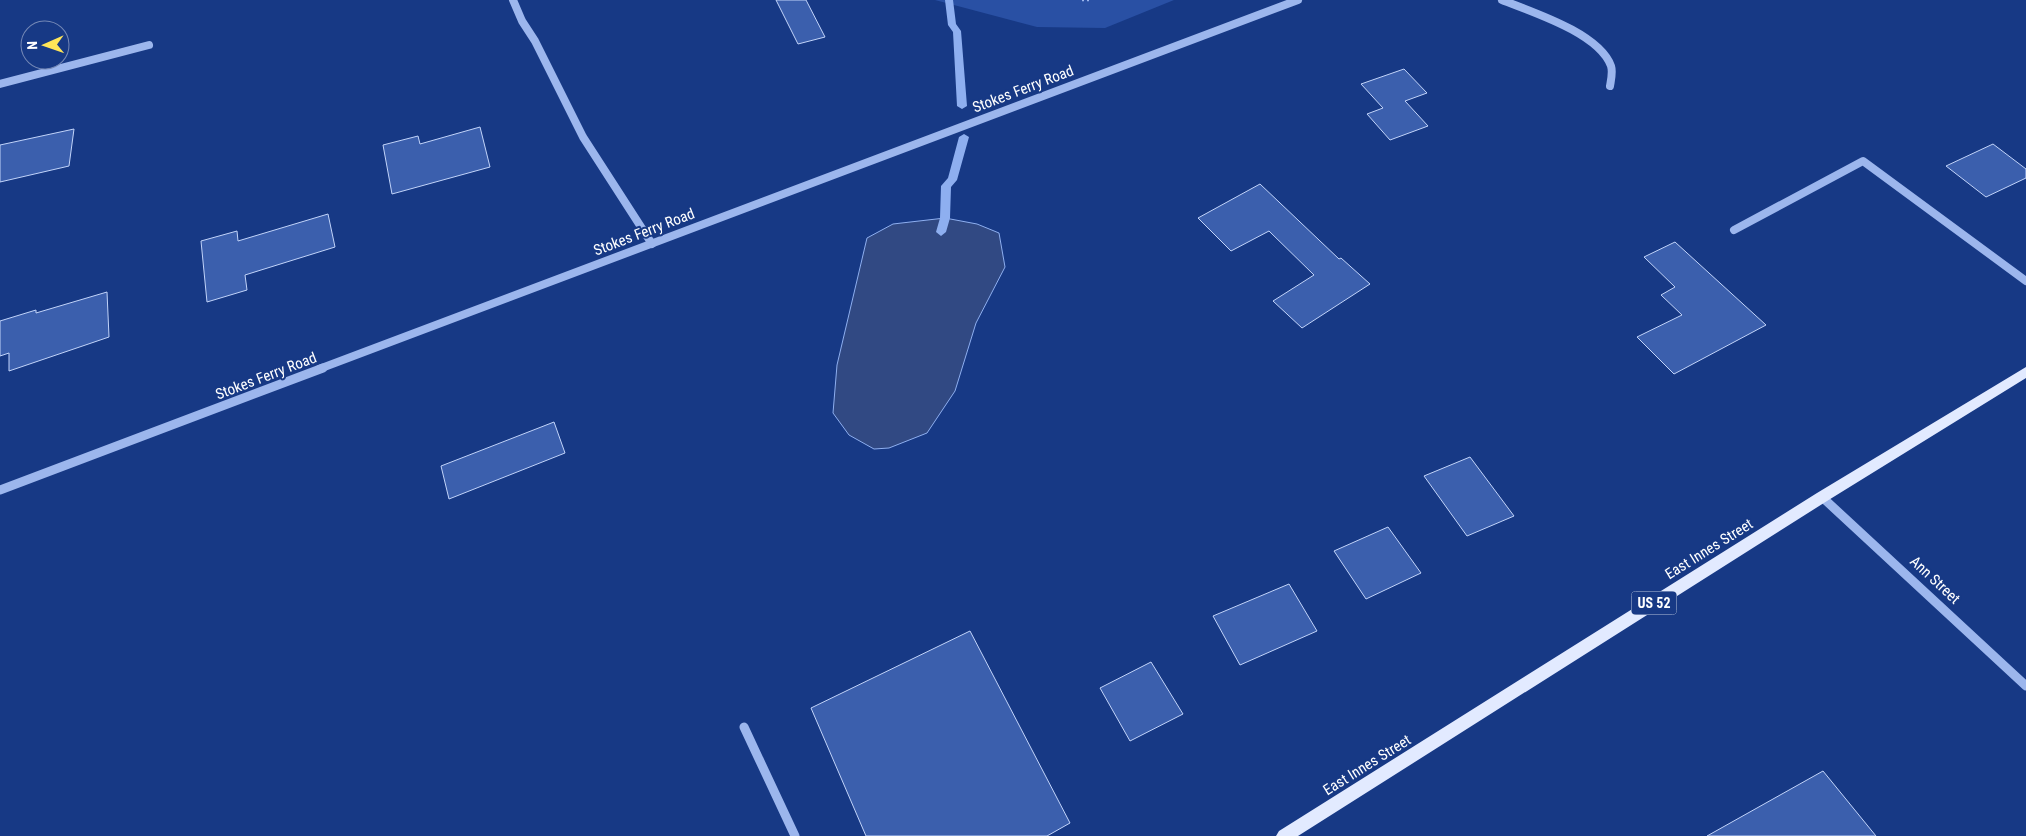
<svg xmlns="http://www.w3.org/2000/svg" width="2026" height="836" font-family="'Roboto Condensed',sans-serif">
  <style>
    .green { fill: #2950a4 }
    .water { fill: #314983; stroke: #8eaff0 }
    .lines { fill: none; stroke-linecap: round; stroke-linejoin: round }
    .stream { fill: #8eaff0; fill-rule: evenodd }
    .building { fill: #3b5fad; stroke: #c2d4fa }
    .path { stroke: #9cb6ed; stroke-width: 2.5; stroke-dasharray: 2 3; stroke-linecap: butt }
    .minor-far1 { stroke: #9cb6ed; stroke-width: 8 }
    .minor { stroke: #9cb6ed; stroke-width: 9 }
    .major { fill: #e2eaff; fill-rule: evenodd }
    .labels { text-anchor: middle; stroke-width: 4; stroke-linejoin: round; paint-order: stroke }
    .shield { fill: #173985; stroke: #b9c4da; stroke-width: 1 }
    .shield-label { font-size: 14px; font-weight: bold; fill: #fff }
    .street-label { font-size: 15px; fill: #fff; stroke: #173985 }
  </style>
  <rect width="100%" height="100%" fill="#173985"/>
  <polygon class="green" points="935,0 1174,0 1105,28 1037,27"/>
  <polygon class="water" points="945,218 977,224 999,233 1005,267 976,323 955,391 927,433 889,448 874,449 849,435 833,413 837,365 867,238 893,224"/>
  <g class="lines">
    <g class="stream">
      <polygon points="945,0 953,0 956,24 961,31 967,106 962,109 957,106 953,32 948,25"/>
      <polygon points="964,134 969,137 957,180 951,187 950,218 946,232 941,236 936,232 940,218 941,186 948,178 959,137"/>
    </g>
  </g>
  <g class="building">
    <polygon points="776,0 806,0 825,37 798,44"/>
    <polygon points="1404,69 1427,93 1405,101 1428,126 1390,140 1367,114 1383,108 1361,84"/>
    <polygon points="480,127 490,167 392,194 383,145 418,136 420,144"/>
    <polygon points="74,129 69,166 0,182 0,145"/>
    <polygon points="1993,144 2026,169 2026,178 1986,197 1946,166"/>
    <polygon points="1260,184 1339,259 1341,258 1370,284 1302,328 1273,301 1314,275 1269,231 1231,251 1198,218"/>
    <polygon points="328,214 335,247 245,275 247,290 207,302 201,241 237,231 238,241"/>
    <polygon points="1675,242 1766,325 1674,374 1637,337 1682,315 1661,295 1675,287 1644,257"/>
    <polygon points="107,292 109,337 9,371 9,353 0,356 0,321 36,310 36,313"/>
    <polygon points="554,422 565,453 449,499 441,466"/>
    <polygon points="1470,457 1514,516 1467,536 1424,476"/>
    <polygon points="1388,527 1421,573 1366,599 1334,551"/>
    <polygon points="1289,584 1317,631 1240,665 1213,616"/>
    <polygon points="970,631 1070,823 1047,836 866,836 811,708"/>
    <polygon points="1151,662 1183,714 1130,741 1100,688"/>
    <polygon points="1823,771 1876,836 1707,836"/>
  </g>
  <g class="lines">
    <polyline class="path" points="1082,0 1089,0"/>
    <g class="minor-far1">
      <polyline points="513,0 522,21 535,41 583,137 652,244"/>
      <path d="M1502,0C1532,12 1599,33 1611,66C1613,72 1611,80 1610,86"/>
      <polyline points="0,84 149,45"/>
      <polyline points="1734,230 1863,161 2026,281"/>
      <polyline points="319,369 1298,0"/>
    </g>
    <g class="minor">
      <polyline points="0,490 323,368"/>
      <polyline points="1822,497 2026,686"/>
      <polyline points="744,727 795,836"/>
    </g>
    <polygon class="major" points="2026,367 2026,378 1827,501 1298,836 1276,836 1279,831 1817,493"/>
  </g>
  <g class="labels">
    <rect class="shield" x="1631.5" y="591.5" width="45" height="23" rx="4"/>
    <g class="shield-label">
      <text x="1654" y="608">US 52</text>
    </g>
    <g class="street-label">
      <text transform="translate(1023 89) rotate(-21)" y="5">Stokes Ferry Road</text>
      <text transform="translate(644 232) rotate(-21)" y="5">Stokes Ferry Road</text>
      <text transform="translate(266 376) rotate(-21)" y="5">Stokes Ferry Road</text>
      <text transform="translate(1709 549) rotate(-32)" y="5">East Innes Street</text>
      <text transform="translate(1935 580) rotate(43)" y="5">Ann Street</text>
      <text transform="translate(1367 765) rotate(-32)" y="5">East Innes Street</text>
    </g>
  </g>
  <g transform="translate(45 45) rotate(268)"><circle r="24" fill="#173985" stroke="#7488b6"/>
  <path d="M0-4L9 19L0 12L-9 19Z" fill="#ffe558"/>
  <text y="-8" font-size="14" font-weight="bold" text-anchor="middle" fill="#ffffff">N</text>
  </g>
</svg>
